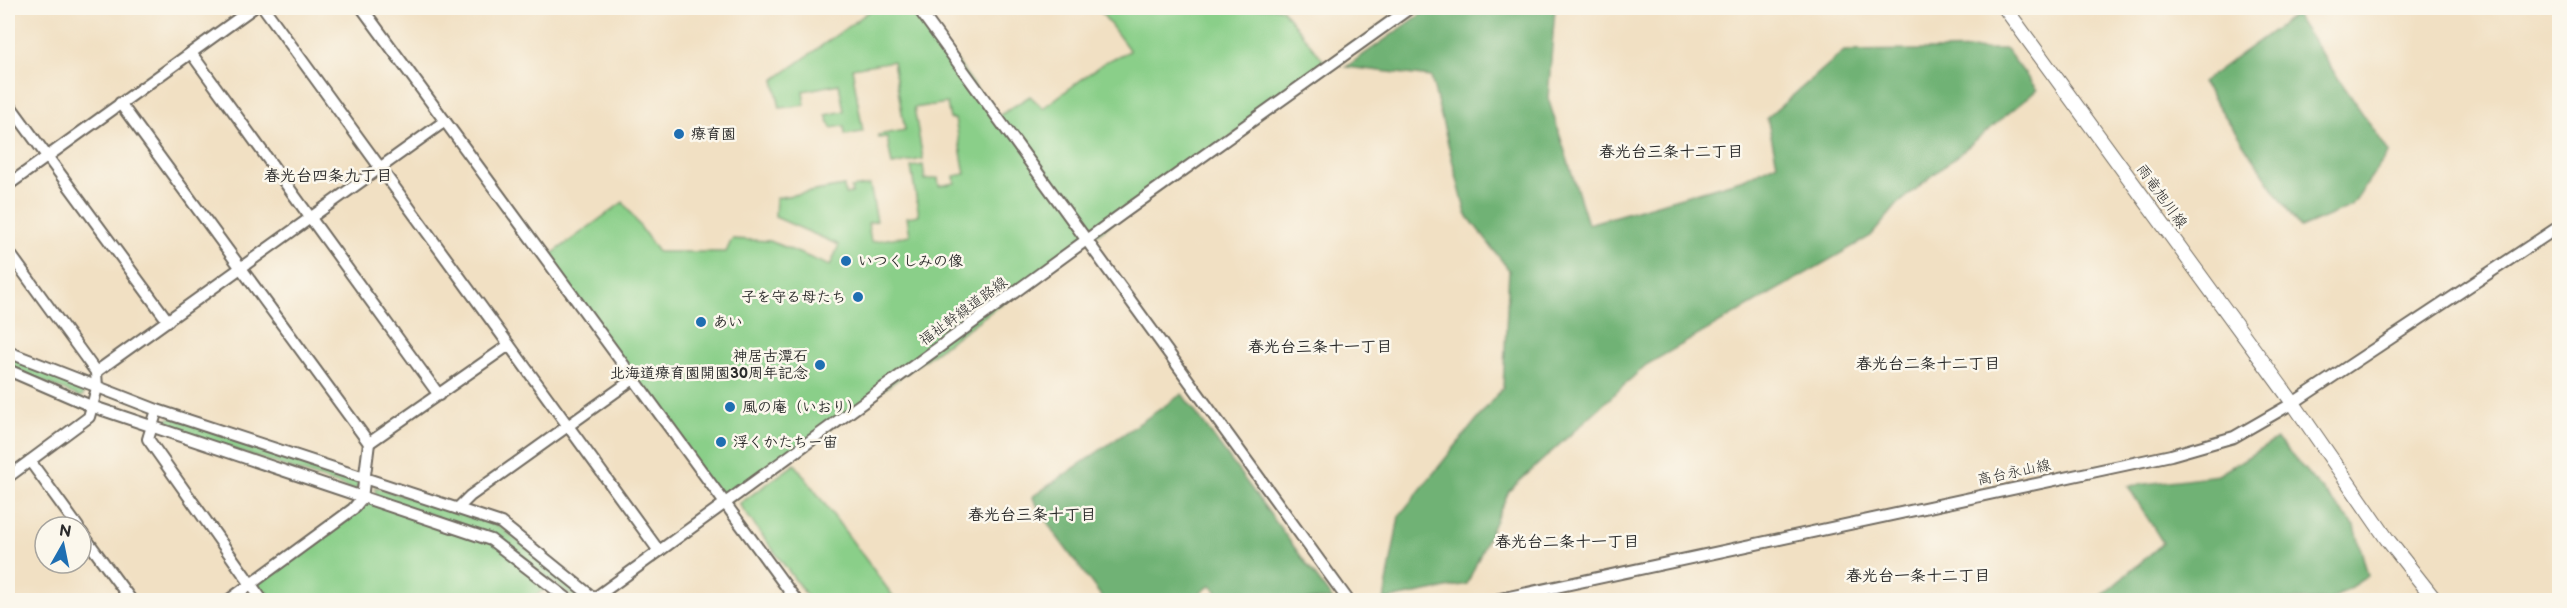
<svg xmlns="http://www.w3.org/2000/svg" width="2567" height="608" font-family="'Balsamiq Sans','Klee One',sans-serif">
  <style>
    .green { fill: #8acf89; stroke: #5a7d5a; stroke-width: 1.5 }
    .forest { fill: #6fb275; stroke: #4d6e50; stroke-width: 1.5 }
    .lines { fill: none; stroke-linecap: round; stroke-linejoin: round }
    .minor-casing { stroke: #706a60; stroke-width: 14 }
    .major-casing { stroke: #706a60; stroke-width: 16 }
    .minor { stroke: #fff; stroke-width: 10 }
    .major { stroke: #fff; stroke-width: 14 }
    .poi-dot { fill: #1f6fb2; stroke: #fbf7ec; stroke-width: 2 }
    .labels { text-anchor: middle; stroke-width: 5; stroke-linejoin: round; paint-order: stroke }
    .poi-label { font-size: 15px; font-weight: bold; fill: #2b2b2b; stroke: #fbf7ec; text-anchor: start }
    .street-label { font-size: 15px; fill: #2b2b2b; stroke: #fbf7ec }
    .neighbourhood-label { font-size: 16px; font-weight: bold; fill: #2b2b2b; stroke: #fbf7ec }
  </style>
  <rect width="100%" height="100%" fill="#fbf7ec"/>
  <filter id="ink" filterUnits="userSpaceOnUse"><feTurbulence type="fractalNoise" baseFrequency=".0167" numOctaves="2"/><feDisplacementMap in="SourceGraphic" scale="12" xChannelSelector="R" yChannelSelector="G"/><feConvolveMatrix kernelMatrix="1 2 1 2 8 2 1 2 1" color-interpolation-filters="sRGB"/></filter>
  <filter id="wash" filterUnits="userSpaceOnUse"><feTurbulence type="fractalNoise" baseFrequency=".008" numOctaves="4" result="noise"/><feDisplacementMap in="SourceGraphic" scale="24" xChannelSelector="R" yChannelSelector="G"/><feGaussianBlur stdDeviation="1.35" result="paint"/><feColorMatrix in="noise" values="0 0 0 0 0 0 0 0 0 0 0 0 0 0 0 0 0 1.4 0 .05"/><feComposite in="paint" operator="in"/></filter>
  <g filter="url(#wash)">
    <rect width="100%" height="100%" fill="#f1e0c3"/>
    <g class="green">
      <polygon points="874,8 918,8 997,117 1030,96 1043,108 1105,62 1130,51 1098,8 1281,8 1328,66 724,506 545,259 623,202 658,252 726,252 732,239 770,241 830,266 839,245 775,217 776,198 844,186 845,194 852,193 851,188 870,185 877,221 868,223 871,242 910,235 907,217 919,215 911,167 923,165 925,180 938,178 939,186 955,183 954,176 965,174 955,119 950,119 947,103 914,108 923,159 892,165 887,137 879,138 878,135 905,130 893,61 852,68 863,132 845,135 844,126 831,128 826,115 844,111 839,84 803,91 805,105 780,108 774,80"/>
      <polygon points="8,357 83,388 83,396 80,397 8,367"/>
      <polygon points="172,417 358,481 357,491 167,427 167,419"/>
      <polygon points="795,464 896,600 810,600 739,504"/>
      <polygon points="375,487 499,526 588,597 584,600 577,600 493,536 376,496"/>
      <polygon points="362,498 491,540 550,585 530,600 262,600 250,585"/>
    </g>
    <g class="forest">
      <polygon points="1430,8 1555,8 1548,98 1588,224 1744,179 1777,163 1767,118 1844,51 2006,49 2037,90 1898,204 1871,236 1646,365 1509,491 1467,584 1384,600 1399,516 1503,387 1509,270 1466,214 1431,77 1346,67"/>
      <polygon points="2295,15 2389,152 2352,206 2300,228 2202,82"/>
      <polygon points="1182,394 1333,600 1223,600 1211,585 1191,600 1104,600 1055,534 1032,497"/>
      <polygon points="2277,439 2355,526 2368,576 2331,600 2097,600 2163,543 2128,486 2218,475"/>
    </g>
  </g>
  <g filter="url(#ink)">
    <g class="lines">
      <g class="minor-casing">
        <g id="minor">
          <polyline points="264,8 659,551"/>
          <polyline points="362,8 796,600"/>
          <polyline points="918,8 1348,600"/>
          <polyline points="191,53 439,395"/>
          <polyline points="8,103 168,321"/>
          <polyline points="120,103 369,443 362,498 353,509 229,600"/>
          <polyline points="8,185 253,8"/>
          <polyline points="8,251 96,372 97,388 89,417 8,477"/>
          <polyline points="8,352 157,410 501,523 596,600"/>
          <polyline points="8,370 91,406 491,540 569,600"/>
          <polyline points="96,372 445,121"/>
          <polyline points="157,410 148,439 262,600"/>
          <polyline points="369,443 509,345"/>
          <polyline points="30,461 78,527"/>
          <polyline points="458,508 470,496 632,380"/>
          <polyline points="81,532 131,600"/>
          <polyline points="592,600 1122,214 1410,8"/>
          <polyline points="1495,600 2171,455 2234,437 2293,403 2560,226"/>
        </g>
      </g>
      <g class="major-casing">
        <polyline id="major" points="2005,8 2293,403 2387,539 2435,600"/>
      </g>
      <use href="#minor" class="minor"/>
      <use href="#major" class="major"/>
    </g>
  </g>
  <g class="poi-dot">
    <circle cx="679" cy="134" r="6"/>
    <circle cx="846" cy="261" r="6"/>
    <circle cx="858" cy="297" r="6"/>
    <circle cx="701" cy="322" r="6"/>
    <circle cx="820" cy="365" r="6"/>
    <circle cx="730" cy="407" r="6"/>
    <circle cx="721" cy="442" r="6"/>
  </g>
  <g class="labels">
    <g class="poi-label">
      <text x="691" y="139">療育園</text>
      <text x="858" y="266">いつくしみの像</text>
      <text x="846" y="302" text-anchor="end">子を守る母たち</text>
      <text x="713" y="327">あい</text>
      <text x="808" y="361" text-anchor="end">神居古潭石<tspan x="808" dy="17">北海道療育園開園30周年記念</tspan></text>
      <text x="742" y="412">風の庵（いおり）</text>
      <text x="733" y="447">浮くかたちー宙</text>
    </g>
    <g class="street-label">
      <text transform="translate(2162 196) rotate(54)" y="5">雨竜旭川線</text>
      <text transform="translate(963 311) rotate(-36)" y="5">福祉幹線道路線</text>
      <text transform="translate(2014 472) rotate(-12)" y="5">高台永山線</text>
    </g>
    <g class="neighbourhood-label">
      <text x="1671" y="157">春光台三条十二丁目</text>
      <text x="328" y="181">春光台四条九丁目</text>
      <text x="1320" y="352">春光台三条十一丁目</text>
      <text x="1928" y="369">春光台二条十二丁目</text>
      <text x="1032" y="520">春光台三条十丁目</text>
      <text x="1567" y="547">春光台二条十一丁目</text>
      <text x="1918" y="581">春光台一条十二丁目</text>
    </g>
  </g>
  <rect width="2567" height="608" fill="none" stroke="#fbf7ec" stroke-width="30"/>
  <g transform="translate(63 545) rotate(9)"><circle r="28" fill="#fbf7ec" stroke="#a8a59f" stroke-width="1.5"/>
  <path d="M0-4.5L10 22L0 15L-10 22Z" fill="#1f6fb2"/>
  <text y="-9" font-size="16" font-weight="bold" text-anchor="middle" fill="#2b2b2b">N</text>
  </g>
</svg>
